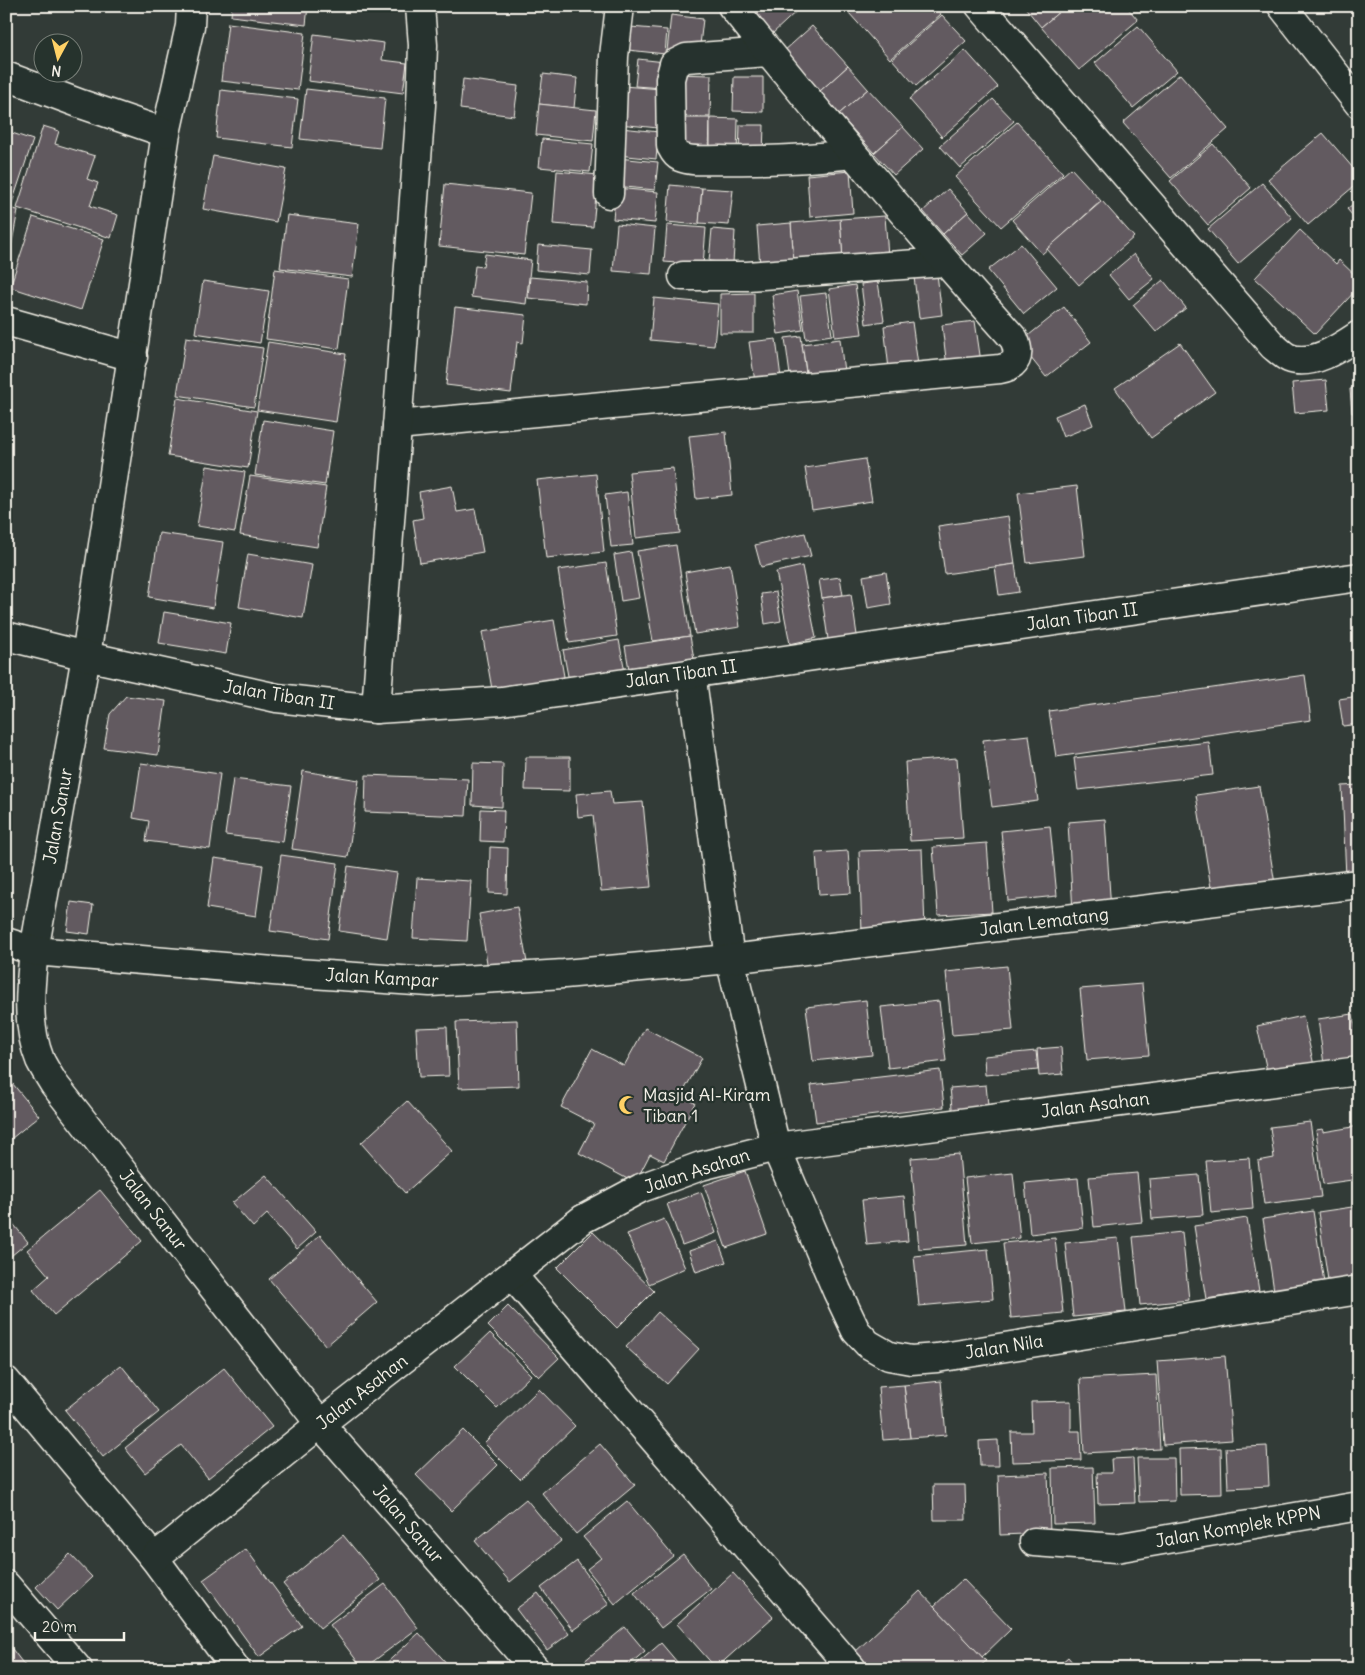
<svg xmlns="http://www.w3.org/2000/svg" width="1365" height="1675" font-family="Delius,sans-serif">
  <style>
    .building { fill: #625a60; stroke: #f4f1e8 }
    .lines { fill: none; stroke-linecap: round; stroke-linejoin: round }
    .minor-casing { stroke: #f4f1e8; stroke-width: 31 }
    .tertiary-casing { stroke: #f4f1e8; stroke-width: 31 }
    .minor { stroke: #26332d; stroke-width: 28 }
    .tertiary { stroke: #26332d; stroke-width: 28 }
    .labels { text-anchor: middle; stroke-width: 4.5; stroke-linejoin: round; paint-order: stroke }
    .street-label { font-size: 18px; fill: #f4f1e8; stroke: #26332d }
    .poi-label { font-size: 18px; fill: #f4f1e8; stroke: #26332d; text-anchor: start }
  </style>
  <rect width="100%" height="100%" fill="#323b37"/>
  <filter id="ink" filterUnits="userSpaceOnUse"><feTurbulence type="fractalNoise" baseFrequency=".02" numOctaves="2"/><feDisplacementMap in="SourceGraphic" scale="10" xChannelSelector="R" yChannelSelector="G"/><feConvolveMatrix kernelMatrix="1 2 1 2 8 2 1 2 1" color-interpolation-filters="sRGB"/></filter>
  <g filter="url(#ink)">
    <g class="building">
      <polygon points="232,6 308,6 306,25 231,16"/>
      <polygon points="757,6 802,6 771,35 750,12"/>
      <polygon points="857,6 934,6 941,14 890,59 849,13"/>
      <polygon points="1024,6 1066,6 1041,27"/>
      <polygon points="1066,6 1126,6 1138,20 1079,70 1041,27"/>
      <polygon points="671,15 703,19 699,54 667,51"/>
      <polygon points="942,15 966,41 916,86 892,59"/>
      <polygon points="228,23 305,33 298,90 221,81"/>
      <polygon points="812,26 848,66 819,92 783,52"/>
      <polygon points="1138,26 1177,71 1133,108 1095,63"/>
      <polygon points="630,27 667,30 665,54 628,50"/>
      <polygon points="314,34 384,43 382,60 407,63 403,93 308,81"/>
      <polygon points="965,50 998,87 942,137 909,99"/>
      <polygon points="638,59 665,62 662,88 635,86"/>
      <polygon points="848,66 868,89 839,114 819,92"/>
      <polygon points="543,74 577,78 574,108 539,104"/>
      <polygon points="676,74 711,75 710,117 675,116"/>
      <polygon points="1180,74 1228,129 1171,178 1123,123"/>
      <polygon points="734,77 763,77 763,112 733,111"/>
      <polygon points="463,79 518,86 514,116 460,109"/>
      <polygon points="623,86 662,89 658,128 619,124"/>
      <polygon points="306,89 385,98 380,148 300,139"/>
      <polygon points="868,89 903,127 874,153 839,114"/>
      <polygon points="221,90 298,99 292,147 216,138"/>
      <polygon points="993,99 1014,121 960,168 940,146"/>
      <polygon points="539,104 596,110 593,141 536,135"/>
      <polygon points="679,118 710,118 709,153 677,152"/>
      <polygon points="710,118 738,119 737,156 710,155"/>
      <polygon points="1017,122 1063,173 1001,227 955,177"/>
      <polygon points="740,125 764,125 763,155 739,154"/>
      <polygon points="43,126 59,131 55,144 95,156 87,179 98,183 90,206 118,215 111,238 17,208"/>
      <polygon points="903,127 923,149 894,175 874,153"/>
      <polygon points="621,128 659,132 656,159 618,155"/>
      <polygon points="6,131 33,140 11,206 6,205"/>
      <polygon points="1323,133 1359,175 1359,182 1308,225 1268,179"/>
      <polygon points="542,139 593,144 590,172 539,167"/>
      <polygon points="1213,144 1251,188 1208,225 1170,181"/>
      <polygon points="213,156 286,169 276,222 203,209"/>
      <polygon points="618,158 658,162 655,190 615,186"/>
      <polygon points="1071,168 1101,201 1042,254 1012,220"/>
      <polygon points="557,171 598,175 593,227 553,224"/>
      <polygon points="850,171 853,213 810,217 807,175"/>
      <polygon points="1262,183 1292,218 1238,264 1208,229"/>
      <polygon points="445,184 531,193 524,255 439,246"/>
      <polygon points="670,185 702,188 699,225 667,222"/>
      <polygon points="616,188 658,192 655,223 613,219"/>
      <polygon points="702,188 733,190 729,225 699,223"/>
      <polygon points="948,189 968,212 943,234 923,211"/>
      <polygon points="1359,199 1359,223 1347,209"/>
      <polygon points="1102,201 1134,237 1079,285 1047,249"/>
      <polygon points="6,208 18,210 6,275"/>
      <polygon points="968,212 987,233 962,255 943,234"/>
      <polygon points="287,215 359,224 352,277 280,268"/>
      <polygon points="885,216 888,256 843,259 840,219"/>
      <polygon points="33,217 104,239 81,310 10,287"/>
      <polygon points="840,219 843,259 794,263 791,223"/>
      <polygon points="791,223 794,263 760,266 757,226"/>
      <polygon points="617,224 655,228 651,274 613,271"/>
      <polygon points="667,225 706,228 703,265 664,262"/>
      <polygon points="712,229 735,231 733,263 709,261"/>
      <polygon points="1300,230 1336,264 1339,260 1359,279 1359,287 1315,334 1255,278"/>
      <polygon points="1021,244 1057,287 1024,314 988,270"/>
      <polygon points="538,245 592,250 590,275 536,270"/>
      <polygon points="485,254 531,260 526,304 471,297 475,266 483,267"/>
      <polygon points="1134,254 1154,279 1129,299 1109,275"/>
      <polygon points="275,269 348,279 339,349 266,339"/>
      <polygon points="937,274 942,315 919,318 914,277"/>
      <polygon points="530,277 587,282 586,304 528,298"/>
      <polygon points="1163,280 1186,308 1156,332 1133,305"/>
      <polygon points="203,281 269,291 260,343 195,333"/>
      <polygon points="878,282 884,321 866,324 861,284"/>
      <polygon points="855,285 862,334 835,337 829,289"/>
      <polygon points="797,291 803,330 778,334 772,295"/>
      <polygon points="754,293 754,333 720,333 720,294"/>
      <polygon points="826,293 832,335 806,339 800,296"/>
      <polygon points="654,298 718,304 714,346 650,340"/>
      <polygon points="455,307 526,315 523,343 517,342 511,393 446,385"/>
      <polygon points="1064,307 1091,342 1046,377 1019,343"/>
      <polygon points="975,321 981,362 947,367 942,325"/>
      <polygon points="912,322 918,365 889,369 884,326"/>
      <polygon points="801,336 806,373 790,375 785,338"/>
      <polygon points="186,337 263,348 254,407 177,395"/>
      <polygon points="776,339 781,378 755,382 749,342"/>
      <polygon points="840,339 844,372 807,377 802,344"/>
      <polygon points="268,342 346,354 336,422 257,410"/>
      <polygon points="1180,343 1215,392 1151,438 1115,388"/>
      <polygon points="1326,380 1329,410 1295,413 1292,383"/>
      <polygon points="1359,388 1359,413 1352,413 1350,389"/>
      <polygon points="177,398 257,411 248,468 168,456"/>
      <polygon points="1085,404 1093,425 1063,437 1055,416"/>
      <polygon points="263,420 333,431 325,485 255,475"/>
      <polygon points="726,432 732,495 696,499 689,436"/>
      <polygon points="865,459 872,501 812,510 805,468"/>
      <polygon points="207,466 245,472 235,532 197,526"/>
      <polygon points="673,468 680,533 636,538 629,472"/>
      <polygon points="596,474 604,552 546,558 537,480"/>
      <polygon points="250,476 326,487 317,547 240,535"/>
      <polygon points="452,486 457,512 475,509 483,552 420,563 413,520 423,518 419,492"/>
      <polygon points="1077,486 1085,556 1027,563 1018,493"/>
      <polygon points="627,492 633,545 611,547 605,495"/>
      <polygon points="1008,516 1015,564 945,574 938,526"/>
      <polygon points="159,533 223,542 213,608 149,597"/>
      <polygon points="805,533 811,556 761,567 755,545"/>
      <polygon points="676,545 690,636 653,641 637,551"/>
      <polygon points="631,552 639,598 621,601 614,555"/>
      <polygon points="248,554 312,565 303,618 239,607"/>
      <polygon points="606,563 617,636 569,643 558,570"/>
      <polygon points="730,564 740,627 695,634 685,572"/>
      <polygon points="1015,564 1019,592 999,595 995,567"/>
      <polygon points="802,566 816,638 790,644 776,572"/>
      <polygon points="886,572 891,604 868,608 863,576"/>
      <polygon points="840,577 843,595 822,598 819,580"/>
      <polygon points="776,592 781,621 765,624 761,594"/>
      <polygon points="851,594 858,642 829,646 822,598"/>
      <polygon points="164,612 231,623 226,654 159,643"/>
      <polygon points="554,620 565,682 493,695 482,632"/>
      <polygon points="690,636 695,665 630,675 625,646"/>
      <polygon points="619,640 625,672 569,681 563,650"/>
      <polygon points="1305,675 1311,720 1056,757 1049,711"/>
      <polygon points="126,696 166,701 158,755 104,748 110,714"/>
      <polygon points="1359,696 1359,724 1343,726 1339,699"/>
      <polygon points="1029,735 1038,801 992,807 983,740"/>
      <polygon points="1209,742 1213,775 1078,790 1074,758"/>
      <polygon points="526,757 570,757 570,791 525,790"/>
      <polygon points="957,758 963,838 910,841 905,762"/>
      <polygon points="141,763 220,774 210,849 146,841 149,821 133,818"/>
      <polygon points="473,763 503,764 502,807 472,805"/>
      <polygon points="303,771 359,780 348,857 292,849"/>
      <polygon points="366,775 468,779 466,816 365,812"/>
      <polygon points="233,779 291,786 283,842 225,835"/>
      <polygon points="1359,785 1359,877 1346,877 1342,786"/>
      <polygon points="1259,786 1275,884 1212,894 1196,795"/>
      <polygon points="610,791 612,804 643,802 651,887 601,891 593,815 578,817 576,794"/>
      <polygon points="481,809 504,810 503,842 480,841"/>
      <polygon points="1105,819 1111,911 1073,913 1068,822"/>
      <polygon points="1050,826 1057,896 1008,901 1001,831"/>
      <polygon points="987,843 992,912 938,915 933,847"/>
      <polygon points="490,847 508,848 507,894 489,893"/>
      <polygon points="922,849 925,929 862,932 859,851"/>
      <polygon points="848,851 851,893 819,895 816,853"/>
      <polygon points="281,855 338,863 328,939 270,931"/>
      <polygon points="214,858 263,865 256,916 207,908"/>
      <polygon points="348,866 397,873 387,938 339,931"/>
      <polygon points="417,878 471,881 467,941 413,938"/>
      <polygon points="71,902 93,905 89,934 67,931"/>
      <polygon points="517,907 528,968 489,975 479,914"/>
      <polygon points="1007,966 1013,1030 952,1035 946,972"/>
      <polygon points="1142,984 1149,1055 1087,1060 1080,989"/>
      <polygon points="866,1000 872,1055 813,1061 806,1007"/>
      <polygon points="939,1001 946,1061 888,1068 881,1007"/>
      <polygon points="1353,1014 1359,1052 1359,1067 1325,1072 1318,1019"/>
      <polygon points="1303,1016 1315,1070 1269,1080 1257,1026"/>
      <polygon points="517,1020 519,1086 459,1088 456,1022"/>
      <polygon points="447,1027 449,1076 419,1077 416,1028"/>
      <polygon points="645,1028 702,1058 681,1096 695,1103 664,1161 650,1154 635,1183 579,1153 594,1124 561,1107 592,1049 624,1066"/>
      <polygon points="1061,1047 1063,1074 1039,1076 1037,1049"/>
      <polygon points="1036,1051 1038,1070 985,1075 984,1056"/>
      <polygon points="940,1070 944,1107 816,1122 811,1085"/>
      <polygon points="8,1078 39,1116 6,1143 6,1080"/>
      <polygon points="986,1085 989,1115 953,1118 950,1088"/>
      <polygon points="407,1101 452,1151 405,1193 361,1143"/>
      <polygon points="1310,1122 1321,1197 1264,1204 1258,1161 1274,1158 1270,1127"/>
      <polygon points="1359,1126 1359,1179 1323,1184 1316,1130 1323,1129 1323,1132"/>
      <polygon points="959,1154 967,1245 919,1249 911,1158"/>
      <polygon points="1249,1158 1253,1209 1211,1213 1206,1161"/>
      <polygon points="745,1171 767,1234 726,1248 704,1185"/>
      <polygon points="1013,1173 1020,1238 972,1243 965,1178"/>
      <polygon points="1137,1173 1142,1222 1094,1227 1089,1177"/>
      <polygon points="266,1175 316,1232 297,1249 267,1214 253,1227 232,1203"/>
      <polygon points="1199,1175 1203,1215 1152,1219 1149,1179"/>
      <polygon points="1078,1178 1083,1228 1030,1234 1025,1183"/>
      <polygon points="100,1190 142,1241 54,1315 33,1290 49,1276 27,1250"/>
      <polygon points="701,1192 716,1233 682,1245 667,1204"/>
      <polygon points="904,1196 908,1241 867,1245 862,1200"/>
      <polygon points="1359,1206 1359,1283 1329,1287 1318,1212"/>
      <polygon points="1313,1211 1325,1289 1275,1297 1263,1219"/>
      <polygon points="6,1215 28,1242 6,1260"/>
      <polygon points="1247,1218 1259,1291 1206,1299 1194,1226"/>
      <polygon points="664,1219 685,1268 649,1284 627,1234"/>
      <polygon points="593,1232 654,1291 617,1328 557,1268"/>
      <polygon points="1182,1232 1189,1300 1140,1305 1133,1237"/>
      <polygon points="320,1235 377,1302 326,1346 269,1279"/>
      <polygon points="1055,1238 1063,1313 1011,1318 1003,1243"/>
      <polygon points="1118,1238 1126,1312 1073,1317 1065,1243"/>
      <polygon points="718,1241 726,1262 696,1272 689,1251"/>
      <polygon points="988,1249 993,1299 919,1306 914,1256"/>
      <polygon points="508,1306 559,1358 539,1377 488,1326"/>
      <polygon points="658,1312 699,1349 667,1384 626,1347"/>
      <polygon points="490,1333 531,1375 497,1408 455,1366"/>
      <polygon points="1225,1356 1232,1440 1163,1445 1157,1361"/>
      <polygon points="121,1365 159,1412 103,1457 65,1410"/>
      <polygon points="224,1368 272,1427 208,1478 181,1445 145,1473 125,1448"/>
      <polygon points="1156,1375 1160,1449 1084,1453 1080,1379"/>
      <polygon points="941,1381 946,1435 910,1438 904,1385"/>
      <polygon points="904,1385 910,1438 883,1440 878,1387"/>
      <polygon points="539,1389 575,1426 520,1479 484,1443"/>
      <polygon points="1071,1401 1071,1431 1080,1431 1081,1460 1012,1462 1011,1432 1032,1432 1031,1402"/>
      <polygon points="463,1430 498,1465 451,1511 416,1475"/>
      <polygon points="998,1440 999,1466 980,1466 979,1441"/>
      <polygon points="600,1444 635,1485 576,1534 542,1493"/>
      <polygon points="1267,1446 1269,1486 1228,1488 1226,1448"/>
      <polygon points="1221,1448 1222,1494 1180,1495 1179,1449"/>
      <polygon points="1133,1458 1135,1503 1098,1504 1097,1473 1112,1473 1111,1459"/>
      <polygon points="1137,1458 1174,1458 1175,1501 1139,1502"/>
      <polygon points="1093,1467 1095,1523 1053,1524 1052,1468"/>
      <polygon points="1048,1473 1050,1533 1000,1535 998,1475"/>
      <polygon points="933,1485 965,1485 966,1520 934,1520"/>
      <polygon points="526,1499 561,1541 510,1582 475,1541"/>
      <polygon points="627,1501 673,1556 615,1604 587,1569 601,1558 583,1537"/>
      <polygon points="343,1535 380,1580 320,1628 283,1584"/>
      <polygon points="246,1549 302,1626 259,1657 203,1580"/>
      <polygon points="70,1554 92,1577 57,1610 36,1587"/>
      <polygon points="683,1554 711,1589 661,1628 634,1593"/>
      <polygon points="577,1561 609,1604 573,1630 541,1588"/>
      <polygon points="733,1573 773,1617 716,1668 677,1624"/>
      <polygon points="963,1579 1011,1629 982,1657 934,1606"/>
      <polygon points="385,1584 418,1628 363,1669 330,1625"/>
      <polygon points="920,1591 986,1661 977,1669 867,1669 853,1654"/>
      <polygon points="538,1593 569,1634 547,1650 516,1609"/>
      <polygon points="625,1627 645,1651 624,1669 579,1669 577,1667"/>
      <polygon points="419,1633 452,1669 380,1669"/>
      <polygon points="661,1643 683,1669 631,1669"/>
      <polygon points="9,1645 25,1666 22,1669 6,1669 6,1647"/>
      <polygon points="1068,1657 1078,1669 1054,1669"/>
    </g>
    <g class="lines">
      <g class="minor-casing">
        <g id="minor">
          <path d="M191,6L190,26L166,133L86,656L34,951C30,987 26,1025 40,1060C44,1068 49,1076 54,1084L320,1424L535,1669"/>
          <path d="M980,6L1273,346C1278,350 1284,356 1289,358C1312,367 1341,347 1359,335"/>
          <polyline points="1282,6 1359,104"/>
          <path d="M768,52L686,58L674,64L670,79L671,146C673,150 675,155 680,157C692,162 706,160 719,160C764,161 808,159 853,154"/>
          <polyline points="6,76 81,104 166,133"/>
          <polyline points="609,194 614,56 620,6"/>
          <polyline points="683,276 747,276 945,262"/>
          <polyline points="6,321 133,357"/>
          <path d="M397,425L1000,369C1017,366 1021,355 1014,339C917,231 823,120 732,6"/>
          <polyline points="691,673 730,959 776,1147 837,1291 856,1331 868,1344 889,1356 911,1360 937,1358 1359,1290"/>
          <polyline points="376,709 421,105 423,45 420,6"/>
          <polyline points="6,942 34,951 297,973 430,982 564,974 730,959 1359,884"/>
          <polyline points="512,1275 852,1669"/>
          <polyline points="6,1381 154,1558 236,1669"/>
          <polyline points="1034,1542 1116,1548 1359,1506"/>
          <polyline points="154,1558 320,1424 583,1219 641,1188 701,1166 776,1147 1359,1071"/>
          <polyline points="6,1585 78,1669"/>
        </g>
      </g>
      <g class="tertiary-casing">
        <polyline id="tertiary" points="6,636 86,656 277,698 376,709 502,701 1359,577"/>
      </g>
      <use href="#minor" class="minor"/>
      <use href="#tertiary" class="tertiary"/>
    </g>
  </g>
  <defs>
    <g id="mosque-bare" transform="scale(1.5)"><path d="M3.5-4.9A6 6 0 1 0 3.5 4.9A5 5 0 1 1 3.5-4.9Z" fill="#ffd166" stroke="#26332d" stroke-width="2.5" paint-order="stroke"/></g>
  </defs>
  <g fill-rule="evenodd">
    <use href="#mosque-bare" x="628" y="1105"/>
  </g>
  <g class="labels">
    <g class="street-label">
      <text transform="translate(1082 617) rotate(-8)" y="6">Jalan Tiban II</text>
      <text transform="translate(681 674) rotate(-8)" y="6">Jalan Tiban II</text>
      <text transform="translate(279 695) rotate(9)" y="6">Jalan Tiban II</text>
      <text transform="translate(58 816) rotate(-80)" y="6">Jalan Sanur</text>
      <text transform="translate(1044 922) rotate(-7)" y="6">Jalan Lematang</text>
      <text transform="translate(382 978) rotate(3)" y="6">Jalan Kampar</text>
      <text transform="translate(1095 1105) rotate(-7)" y="6">Jalan Asahan</text>
      <text transform="translate(697 1171) rotate(-18)" y="6">Jalan Asahan</text>
      <text transform="translate(153 1210) rotate(52)" y="6">Jalan Sanur</text>
      <text transform="translate(1004 1347) rotate(-9)" y="6">Jalan Nila</text>
      <text transform="translate(362 1392) rotate(-38)" y="6">Jalan Asahan</text>
      <text transform="translate(408 1524) rotate(49)" y="6">Jalan Sanur</text>
      <text transform="translate(1238 1527) rotate(-10)" y="6">Jalan Komplek KPPN</text>
    </g>
    <g class="poi-label">
      <text x="643" y="1101">Masjid Al-Kiram<tspan x="643" dy="21">Tiban 1</tspan></text>
    </g>
  </g>
  <rect width="1365" height="1675" fill="none" stroke="#26332d" stroke-width="25"/>
  <rect x="12" y="12" width="1340" height="1650" fill="none" stroke="#f4f1e8" stroke-width="2" filter="url(#ink)"/>
  <g transform="translate(58 58) rotate(187)"><circle r="24" fill="#26332d" stroke="#787f78"/>
  <path d="M0-4L9 19L0 12L-9 19Z" fill="#ffd166"/>
  <text y="-8" font-size="14" font-weight="bold" text-anchor="middle" fill="#f4f1e8">N</text>
  </g>
  <path d="M35 1632v8h89v-8" fill="none" stroke="#f4f1e8" stroke-width="2.5"/>
  <text x="42" y="1632" font-size="15" fill="#f4f1e8" stroke="#26332d" stroke-width="4" paint-order="stroke">20 m</text>
</svg>
